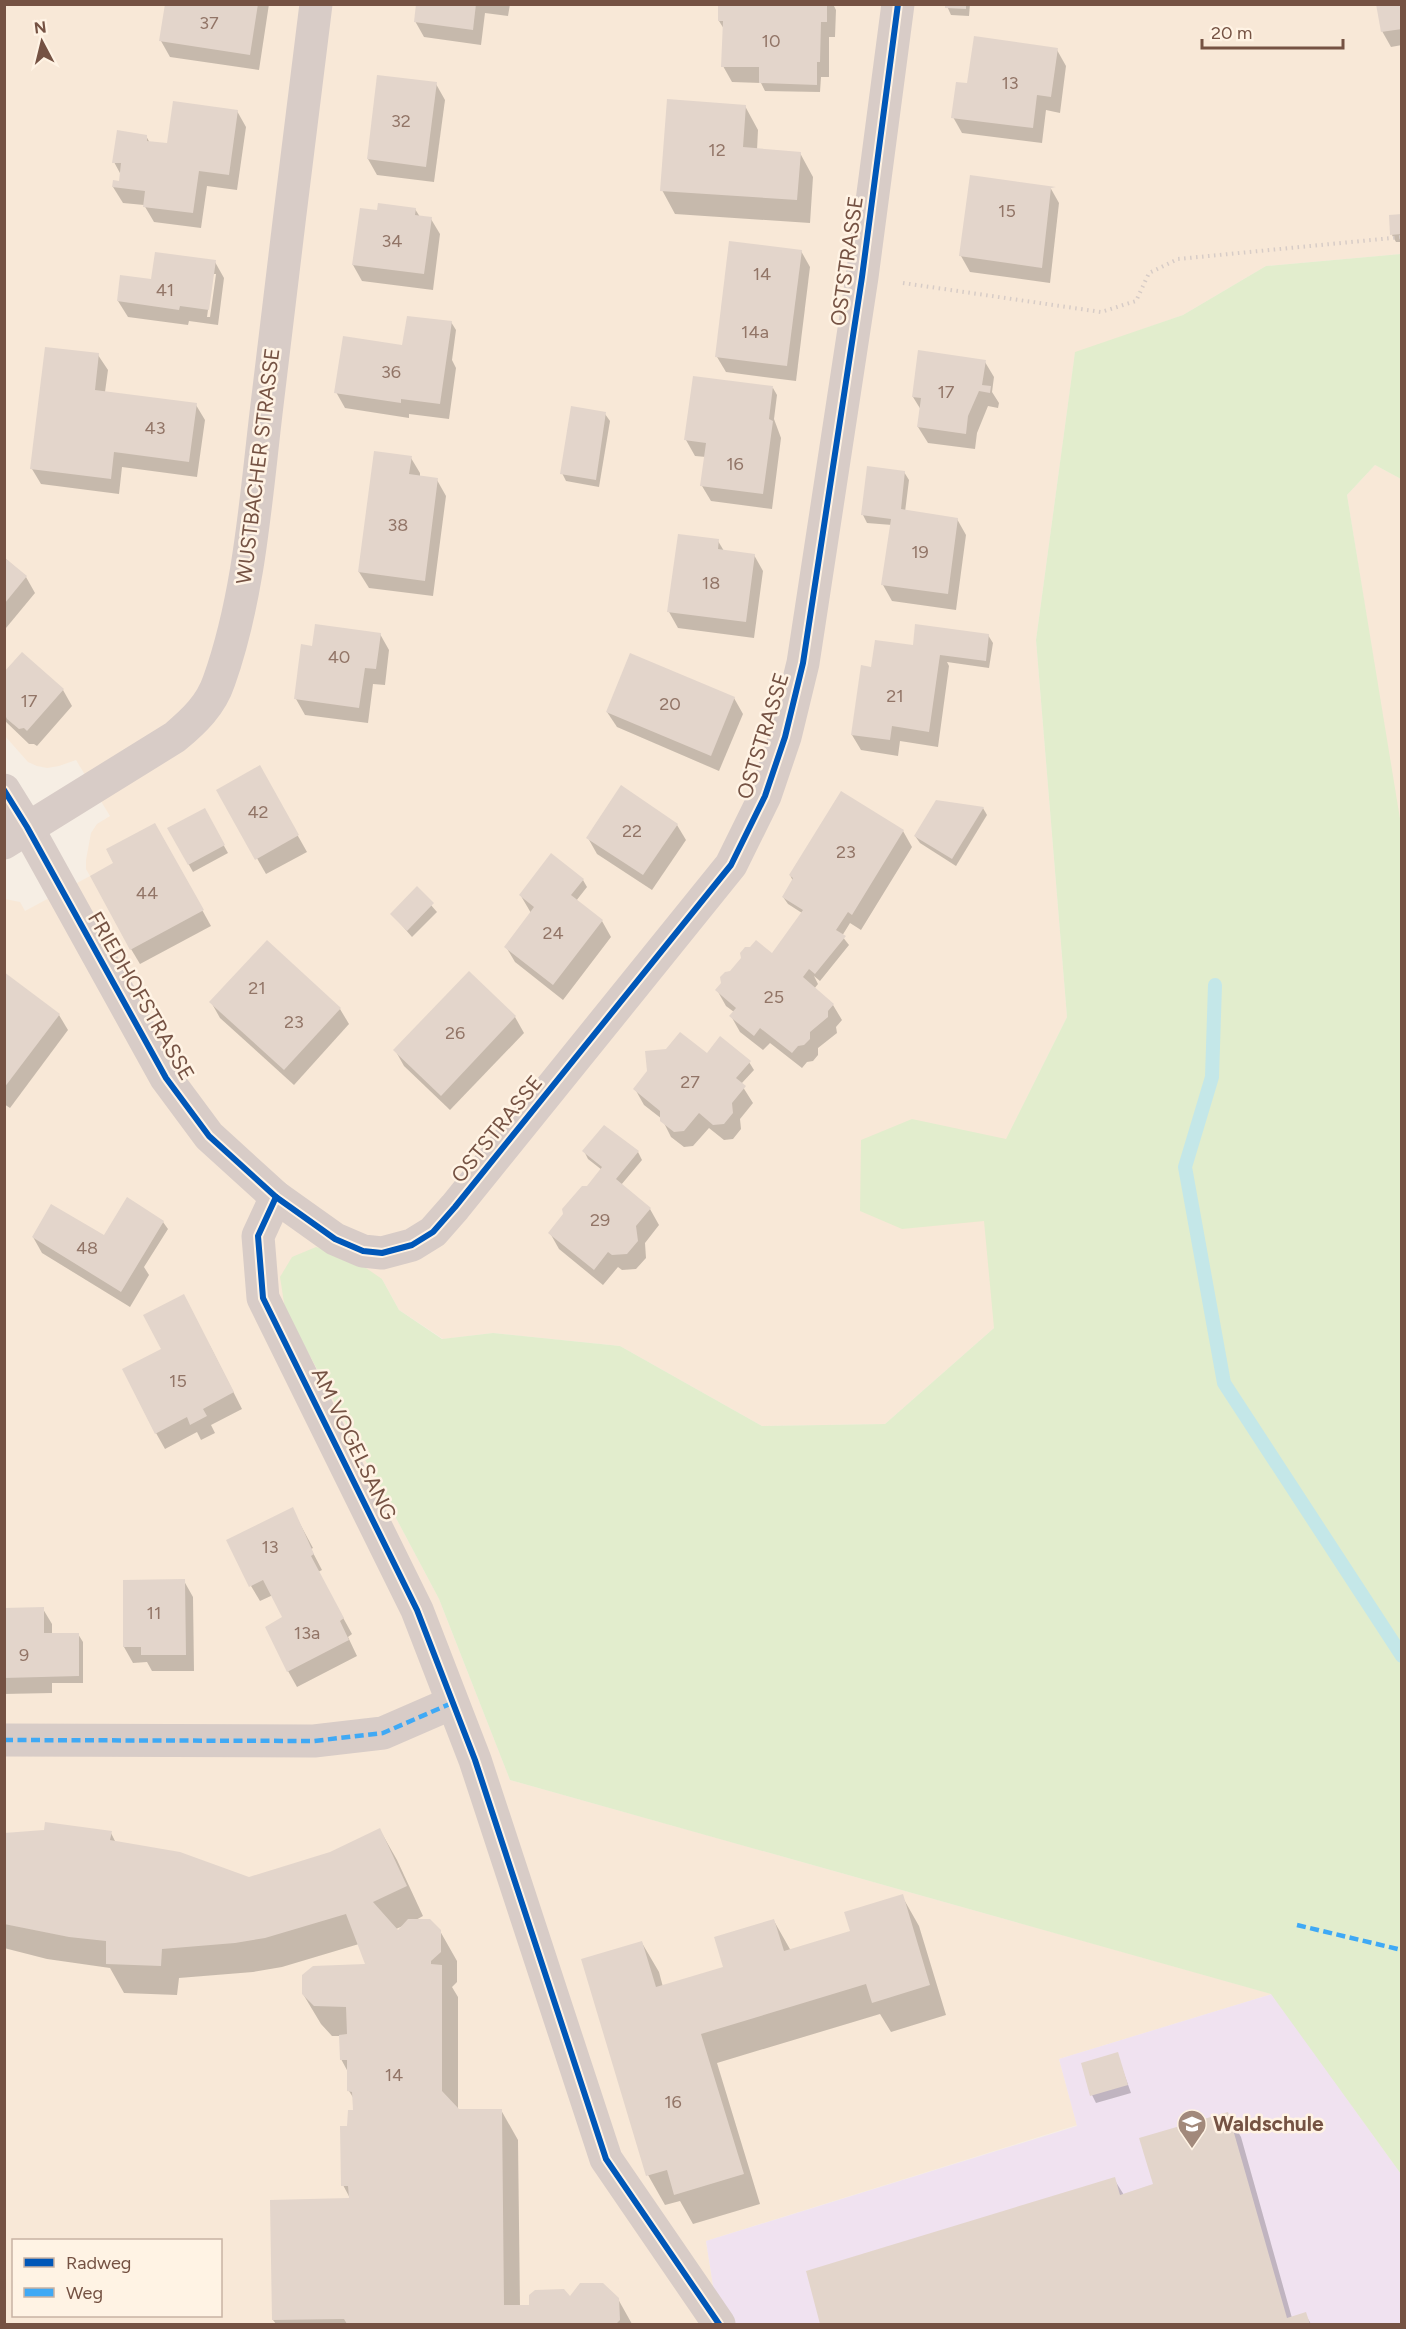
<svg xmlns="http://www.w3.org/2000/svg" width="1406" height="2329" font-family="Figtree,sans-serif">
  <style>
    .residential { fill: #f8e8d7; fill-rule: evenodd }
    .education { fill: #f0e2f0 }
    .green { fill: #e2edcd }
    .shadow { fill: #0003; fill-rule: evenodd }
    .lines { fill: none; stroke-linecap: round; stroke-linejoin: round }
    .stream { stroke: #c4e7e8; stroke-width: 14 }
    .building { fill: #e3d5cb }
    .path { stroke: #d7ccc7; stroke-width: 4; stroke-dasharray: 1.5 4.5; stroke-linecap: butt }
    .minor { stroke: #d8ccc7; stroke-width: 33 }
    .quiet { stroke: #3fa9f5; stroke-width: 4.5; stroke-dasharray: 9 4.5; stroke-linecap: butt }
    .cycleway-casing { stroke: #fff3e4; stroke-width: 10 }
    .cycleway { stroke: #0057b8; stroke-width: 6 }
    .labels { text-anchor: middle; stroke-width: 5; stroke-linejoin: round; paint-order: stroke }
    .number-label { font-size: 18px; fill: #927567 }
    .street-label { font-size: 21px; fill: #755243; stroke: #fff3e4 }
    .poi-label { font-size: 21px; font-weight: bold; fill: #755243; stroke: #fff3e4; text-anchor: start }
  </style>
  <rect width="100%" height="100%" fill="#f6eee4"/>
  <g class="residential">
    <path d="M5,5H1401V254L1266,266L1183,315L1075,353L1036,640L1067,1017L1006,1140L994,1328L885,1424L762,1426L620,1346L493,1333L443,1339L399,1310L382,1279L285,1309L439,1599L510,1780L1272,1994L1059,2059L1077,2125L706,2241L719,2324H5V899L20,902L25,911L90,876L86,869V860L91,833L97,824L110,816L76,760L59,766L47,768L37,766L28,762L5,736ZM14,2240H220V2316H14Z"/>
    <polygon points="1375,465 1401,479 1401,831 1347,495"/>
  </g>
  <polygon class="education" points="1272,1994 1401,2174 1401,2324 719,2324 706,2241 1077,2126 1059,2059"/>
  <polygon class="green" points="1401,254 1401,479 1375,465 1347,495 1402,831 1401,2174 1271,1994 510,1780 439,1599 285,1309 280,1277 292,1257 316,1247 350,1257 382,1279 399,1310 442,1339 493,1333 620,1346 762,1426 885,1424 994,1328 984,1221 902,1229 860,1211 861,1140 912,1119 1006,1139 1067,1017 1036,640 1075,352 1183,315 1266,266"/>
  <g class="shadow">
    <polygon points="167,4 269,4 259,70 170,57 161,41"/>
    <polygon points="417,4 510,4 508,16 485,13 481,45 424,37 415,21"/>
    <polygon points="720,4 833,4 836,10 835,37 829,37 829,77 821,77 820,92 765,91 761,83 732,82 723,66 724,29 719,21"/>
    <polygon points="946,4 970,4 969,16 951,15"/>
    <polygon points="1402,4 1402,45 1391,47 1382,31"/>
    <polygon points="1057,50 1066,66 1060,113 1046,110 1042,143 962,133 953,117 969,85"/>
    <polygon points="436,84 445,100 434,182 377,175 368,159"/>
    <polygon points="745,106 758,130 757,150 800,153 813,177 810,223 675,214 662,190"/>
    <polygon points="237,111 246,127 237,190 207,186 201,228 154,222 144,205 123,203 113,187 120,183 121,175 114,162 146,136 150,143 168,145"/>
    <polygon points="1050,187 1059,203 1050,283 970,272 961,256"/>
    <polygon points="415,209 420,217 431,219 440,234 433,290 362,281 353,265 378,212"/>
    <polygon points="1402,216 1402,242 1396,242 1392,235"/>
    <polygon points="801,251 810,267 796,381 726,372 717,357"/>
    <path d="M215,262L224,278L218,325L189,321L188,325L128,317L118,301L152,281ZM213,274H216L210,317H207Z"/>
    <polygon points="451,322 456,330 452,360 456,368 449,419 409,414 409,418 345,408 336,392 405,346"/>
    <polygon points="98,355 108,370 105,392 196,405 205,420 197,477 122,467 119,494 41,484 32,469"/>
    <polygon points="985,362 994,377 992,392 999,403 998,408 988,406 977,433 975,449 928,443 918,427 921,410 913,397"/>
    <polygon points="773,388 777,395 774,419 781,438 772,509 711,501 702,486 706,457 695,456 686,440"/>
    <polygon points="605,414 610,421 599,487 566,481 562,473"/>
    <polygon points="411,458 420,473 420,477 437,480 446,496 433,596 369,588 359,572"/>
    <polygon points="904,472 909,480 905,512 957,519 966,535 956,610 892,601 883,585 892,525 867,523 863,515"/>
    <polygon points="718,541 724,551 754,555 763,571 754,638 678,628 669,612"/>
    <polygon points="6,559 26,577 35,593 6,628"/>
    <polygon points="380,634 389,650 385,685 373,684 368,723 305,715 296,699 313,648"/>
    <polygon points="988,635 993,643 989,668 947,662 949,666 938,747 900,741 898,756 861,750 852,735 872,668 915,647"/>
    <polygon points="22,655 63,690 72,706 37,746 34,744 29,744 4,720 4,674"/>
    <polygon points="734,698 743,714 719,771 617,727 607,712"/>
    <polygon points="259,767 307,852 266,874 218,790"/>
    <polygon points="983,808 987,815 956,866 920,843 915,836"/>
    <polygon points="204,810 228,853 193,872 169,829"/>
    <polygon points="155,825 211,926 140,964 131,949 115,863"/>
    <polygon points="677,825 686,840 652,890 597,854 588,838"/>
    <polygon points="903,831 912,847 861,930 850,923 842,936 849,945 820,981 814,976 818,984 814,989 833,1005 842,1020 836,1027 837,1033 818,1048 818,1055 813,1061 807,1062 802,1068 770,1043 763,1050 740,1032 731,1016 734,1012 726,1006 717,990 772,955 802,913 788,904 783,897 793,881 790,875"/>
    <polygon points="583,880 587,887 576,901 602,921 611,937 563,1000 515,962 506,947 531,913 521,896"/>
    <polygon points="417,889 437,912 412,937 392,914"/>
    <polygon points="4,974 59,1015 68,1030 10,1108 4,1104"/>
    <polygon points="469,974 515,1017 524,1033 450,1110 404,1066 395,1050"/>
    <polygon points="211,1002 340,1009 349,1024 294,1085 220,1018"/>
    <polygon points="712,1060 749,1062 754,1070 741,1084 753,1103 740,1119 741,1129 733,1139 724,1140 709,1128 693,1146 684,1147 671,1137 662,1119 644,1105 635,1089"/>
    <polygon points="584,1151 638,1152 642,1160 621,1185 650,1209 659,1225 645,1243 646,1258 636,1269 622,1270 618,1267 603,1285 559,1249 550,1233 602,1170 588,1159"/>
    <polygon points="163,1222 168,1229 144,1267 149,1275 130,1307 42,1253 33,1237 109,1241"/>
    <polygon points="210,1346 242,1409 211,1425 215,1433 201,1440 197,1432 165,1449 156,1433"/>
    <polygon points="292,1509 313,1548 311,1549 322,1570 318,1572 352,1634 348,1637 357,1656 297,1687 288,1671 285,1618 273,1595 260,1601 251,1586"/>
    <polygon points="184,1581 193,1597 194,1671 152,1671 147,1662 133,1663 124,1647"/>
    <polygon points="4,1609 43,1609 52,1624 52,1635 78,1634 83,1642 83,1683 52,1683 52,1693 4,1694"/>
    <path d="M380,1830L397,1860L423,1916L414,1921L440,1931L457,1961V1982L452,1987L458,1997V2111L501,2110L518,2140L520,2307L570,2298L618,2299L632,2324H276L273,2320L351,2200L343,2185L348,2128L354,2112V2099L349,2091L348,2072L341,2059V2036H332L321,2024L303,1994L367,1966L359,1944L282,1967L253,1972L179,1978L177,1995L124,1993L110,1968L47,1959L4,1948V1835L111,1833L116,1843L249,1879L331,1853ZM405,1925L398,1932L396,1929Z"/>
    <polygon points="902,1896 919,1926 946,2015 891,2032 880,2014 717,2063 760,2204 693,2224 680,2201 665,2205 648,2175 642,1943 659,1972 663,1987 725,1968 774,1921 791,1951 852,1932"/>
    <polygon points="1117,2054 1131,2093 1096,2103 1092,2095"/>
    <polygon points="1227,2113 1241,2137 1292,2318 1305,2314 1311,2324 822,2324 808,2272 1114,2179 1124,2195 1155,2185"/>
  </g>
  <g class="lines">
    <polyline class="stream" points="1215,985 1212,1077 1185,1167 1224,1383 1402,1656"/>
  </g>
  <g class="building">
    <polygon points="165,4 258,4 250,55 159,41"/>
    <polygon points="416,4 476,4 473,30 414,22"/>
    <polygon points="718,4 827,4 827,22 821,22 820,62 817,62 817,85 759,83 759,67 721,67 723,21 718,21"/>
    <polygon points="945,4 966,4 966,9 945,8"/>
    <polygon points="1376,4 1402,4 1402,29 1381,32"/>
    <polygon points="974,36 1058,48 1051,97 1037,95 1033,128 951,118 956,82 967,83"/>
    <polygon points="377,75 437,82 426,167 367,159"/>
    <polygon points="667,99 746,105 743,147 801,152 797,200 660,191"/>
    <polygon points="173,101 238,110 229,175 199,171 193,213 143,207 145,191 112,187 113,180 119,181 121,163 112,163 117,130 147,135 147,141 167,143"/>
    <polygon points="970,175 1056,187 1051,188 1042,268 959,256"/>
    <polygon points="378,203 416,208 415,215 432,217 424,274 352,265 360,208 377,210"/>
    <polygon points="1402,214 1402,234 1390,235 1389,215"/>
    <polygon points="729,241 802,250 787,366 715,357"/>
    <polygon points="155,252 216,260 209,310 180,306 179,310 117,301 120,275 151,279"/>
    <polygon points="407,316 452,321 440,404 401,399 401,403 334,393 343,336 402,345"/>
    <polygon points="45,347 99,353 95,390 197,403 189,462 114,452 111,479 30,469"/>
    <polygon points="918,350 986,360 982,385 991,386 990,393 979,391 968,416 966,434 917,427 921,398 912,397"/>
    <polygon points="693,376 773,386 769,419 773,421 763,494 700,486 706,443 684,440"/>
    <polygon points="571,406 606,412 596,480 560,474"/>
    <polygon points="374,451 412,456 409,474 438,478 425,581 358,572"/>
    <polygon points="867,466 905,471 901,509 958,518 948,594 881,585 891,519 861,515"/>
    <polygon points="678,534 719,539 718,549 755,554 746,622 667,612"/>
    <polygon points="5,558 27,576 5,603"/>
    <polygon points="315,624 381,633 376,669 365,668 359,708 294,699 301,644 312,646"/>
    <polygon points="915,624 989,634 986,661 940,655 929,732 892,726 890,740 851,735 861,665 871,667 875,640 913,645"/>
    <polygon points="22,652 64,689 27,731 24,728 19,729 7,719 4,713 4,672"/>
    <polygon points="630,653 735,697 711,756 606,712"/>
    <polygon points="260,765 299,835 255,860 216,790"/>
    <polygon points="621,785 678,824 643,875 586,838"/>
    <polygon points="841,791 904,830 852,915 848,912 836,930 846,936 815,974 809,969 803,977 834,1004 828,1011 828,1017 810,1032 810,1039 804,1045 798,1046 792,1053 760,1028 754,1036 729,1016 736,1008 715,990 721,983 720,977 725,972 730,971 741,958 740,953 745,947 750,947 756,940 772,953 803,910 782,897 793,878 789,875"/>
    <polygon points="936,800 984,807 952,859 914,836"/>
    <polygon points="205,808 225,845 188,865 167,828"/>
    <polygon points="155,823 204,910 130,950 90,876 113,863 106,849"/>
    <polygon points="551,853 584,879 571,895 603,920 553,985 504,947 534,907 519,895"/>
    <polygon points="417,886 434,903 407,931 390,914"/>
    <polygon points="267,940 341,1008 284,1070 209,1002"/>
    <polygon points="469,971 516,1016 441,1096 393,1050"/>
    <polygon points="4,972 60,1014 4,1088"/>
    <polygon points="680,1032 707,1053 720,1036 751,1061 736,1078 746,1086 732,1103 733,1113 724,1124 713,1125 699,1113 684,1131 674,1132 660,1121 660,1111 633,1089 647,1071 645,1051 666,1049"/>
    <polygon points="604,1125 639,1151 616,1179 651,1208 636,1226 638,1241 627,1254 612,1255 608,1252 594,1270 548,1233 563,1214 562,1209 582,1186 587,1186 602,1167 582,1151"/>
    <polygon points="127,1197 164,1221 121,1292 32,1237 51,1204 104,1235"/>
    <polygon points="184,1294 234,1392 203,1409 207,1416 190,1425 187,1417 155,1434 122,1369 161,1349 143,1315"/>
    <polygon points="293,1507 314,1554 311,1556 344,1618 340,1621 349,1640 287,1672 265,1627 282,1617 263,1580 249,1587 226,1540"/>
    <polygon points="185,1579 186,1655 141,1655 141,1647 123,1647 123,1580"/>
    <polygon points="44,1607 44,1633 79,1633 79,1676 4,1678 4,1608"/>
    <polygon points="45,1822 112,1831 110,1840 180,1852 249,1877 330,1852 380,1828 407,1886 373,1902 398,1930 408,1919 430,1919 441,1930 441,1952 431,1961 431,1964 442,1965 442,2091 459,2109 502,2109 504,2305 529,2305 529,2295 535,2290 564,2289 570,2296 580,2283 603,2283 619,2298 620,2320 616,2324 347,2324 344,2319 272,2320 270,2200 349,2198 348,2186 341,2186 340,2126 347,2126 348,2110 353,2110 352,2092 347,2091 347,2060 340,2060 339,2035 347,2034 346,2007 314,2006 302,1994 302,1975 313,1966 365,1964 346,1914 265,1938 235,1943 162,1949 161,1966 106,1964 106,1941 69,1937 4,1924 4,1833 44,1830"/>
    <polygon points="903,1894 930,1985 872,2003 866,1984 701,2034 744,2174 674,2195 667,2170 646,2176 581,1959 642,1941 656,1987 723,1967 714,1937 774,1919 784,1951 850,1931 844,1912"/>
    <polygon points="1118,2052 1128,2085 1090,2096 1081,2063"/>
    <polygon points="1228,2112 1287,2318 1306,2312 1310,2324 820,2324 806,2271 1115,2177 1120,2195 1153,2184 1139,2138"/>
  </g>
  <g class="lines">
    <polyline class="path" points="903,283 1101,312 1136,301 1149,273 1178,259 1402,237"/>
    <g class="minor">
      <polyline points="4,790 27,827 166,1078 209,1136 276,1197 335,1239 363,1251 382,1253 412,1245 433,1232 455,1207 731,865 765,796 785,737 803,663 862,277 898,4"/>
      <path d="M4,843L175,737C194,721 211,705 219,681C250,594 256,495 267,405C283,271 299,138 316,4"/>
      <polyline points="276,1197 258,1236 263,1298 417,1610 475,1760 606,2159 719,2324"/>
      <polyline points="4,1740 314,1741 383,1733 452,1703"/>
    </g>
    <g class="quiet">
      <polyline points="4,1740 314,1741 383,1733 452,1703"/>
      <polyline points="1297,1925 1402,1950"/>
    </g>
    <g class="cycleway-casing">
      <g id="cycleway">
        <polyline points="4,790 27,827 166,1078 209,1136 276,1197 335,1239 363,1251 382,1253 412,1245 433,1232 455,1207 731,865 765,796 785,737 803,663 862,277 898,4"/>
        <polyline points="276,1197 258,1236 263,1298 417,1610 475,1760 606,2159 719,2324"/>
      </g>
    </g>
    <use href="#cycleway" class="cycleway"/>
  </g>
  <defs>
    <g id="school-pin" transform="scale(1.5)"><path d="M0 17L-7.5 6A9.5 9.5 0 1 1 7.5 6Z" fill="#a2897b" stroke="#fff3e4"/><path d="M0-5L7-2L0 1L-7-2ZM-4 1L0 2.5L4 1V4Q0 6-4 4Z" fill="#fff"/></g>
  </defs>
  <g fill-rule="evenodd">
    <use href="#school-pin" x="1192" y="2124"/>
  </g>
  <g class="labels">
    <g class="number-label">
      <text x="209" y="29">37</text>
      <text x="771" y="47">10</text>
      <text x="1010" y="89">13</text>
      <text x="401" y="127">32</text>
      <text x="717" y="156">12</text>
      <text x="1007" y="217">15</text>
      <text x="392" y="247">34</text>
      <text x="762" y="280">14</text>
      <text x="165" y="296">41</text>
      <text x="755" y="338">14a</text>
      <text x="391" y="378">36</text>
      <text x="946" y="398">17</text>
      <text x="155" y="434">43</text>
      <text x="735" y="470">16</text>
      <text x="398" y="531">38</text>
      <text x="920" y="558">19</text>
      <text x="711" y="589">18</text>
      <text x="339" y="663">40</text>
      <text x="895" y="702">21</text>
      <text x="29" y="707">17</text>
      <text x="670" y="710">20</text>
      <text x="258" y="818">42</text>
      <text x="632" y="837">22</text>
      <text x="846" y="858">23</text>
      <text x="147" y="899">44</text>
      <text x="553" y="939">24</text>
      <text x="257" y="994">21</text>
      <text x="774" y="1003">25</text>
      <text x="294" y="1028">23</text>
      <text x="455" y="1039">26</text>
      <text x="690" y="1088">27</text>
      <text x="600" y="1226">29</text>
      <text x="87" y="1254">48</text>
      <text x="178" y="1387">15</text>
      <text x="270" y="1553">13</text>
      <text x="154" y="1619">11</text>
      <text x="307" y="1639">13a</text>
      <text x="24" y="1661">9</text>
      <text x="394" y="2081">14</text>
      <text x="673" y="2108">16</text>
    </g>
    <g class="street-label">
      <text transform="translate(847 261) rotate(-82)" y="7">OSTSTRASSE</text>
      <text transform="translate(258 466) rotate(-83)" y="7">WUSTBACHER STRASSE</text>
      <text transform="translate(763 736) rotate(-73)" y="7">OSTSTRASSE</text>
      <text transform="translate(141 996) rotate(60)" y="7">FRIEDHOFSTRASSE</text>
      <text transform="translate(497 1129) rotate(-51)" y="7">OSTSTRASSE</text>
      <text transform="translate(354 1444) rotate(64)" y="7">AM VOGELSANG</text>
    </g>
    <g class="poi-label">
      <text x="1213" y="2131">Waldschule</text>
    </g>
  </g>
  <rect width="1406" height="2329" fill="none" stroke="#755243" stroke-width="12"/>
  <rect x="12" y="2239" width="210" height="78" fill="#fff3e4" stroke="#c8b3a4" stroke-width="1.5"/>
  <rect x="24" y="2258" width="30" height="9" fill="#0057b8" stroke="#c8b3a4" stroke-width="1.5"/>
  <text x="66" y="2269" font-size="18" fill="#755243">Radweg</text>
  <rect x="24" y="2288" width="30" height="9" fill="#3fa9f5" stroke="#c8b3a4" stroke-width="1.5"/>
  <text x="66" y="2299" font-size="18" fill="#755243">Weg</text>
  <g transform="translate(42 42) rotate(353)" stroke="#fff3e4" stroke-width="4.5" paint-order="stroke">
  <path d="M0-4.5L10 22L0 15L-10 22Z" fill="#755243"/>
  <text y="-9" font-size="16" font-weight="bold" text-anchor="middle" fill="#755243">N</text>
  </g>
  <path d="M1202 39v9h141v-9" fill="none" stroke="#755243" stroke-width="3"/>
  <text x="1211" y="39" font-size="18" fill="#755243" stroke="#fff3e4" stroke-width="4.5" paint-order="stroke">20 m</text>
</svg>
